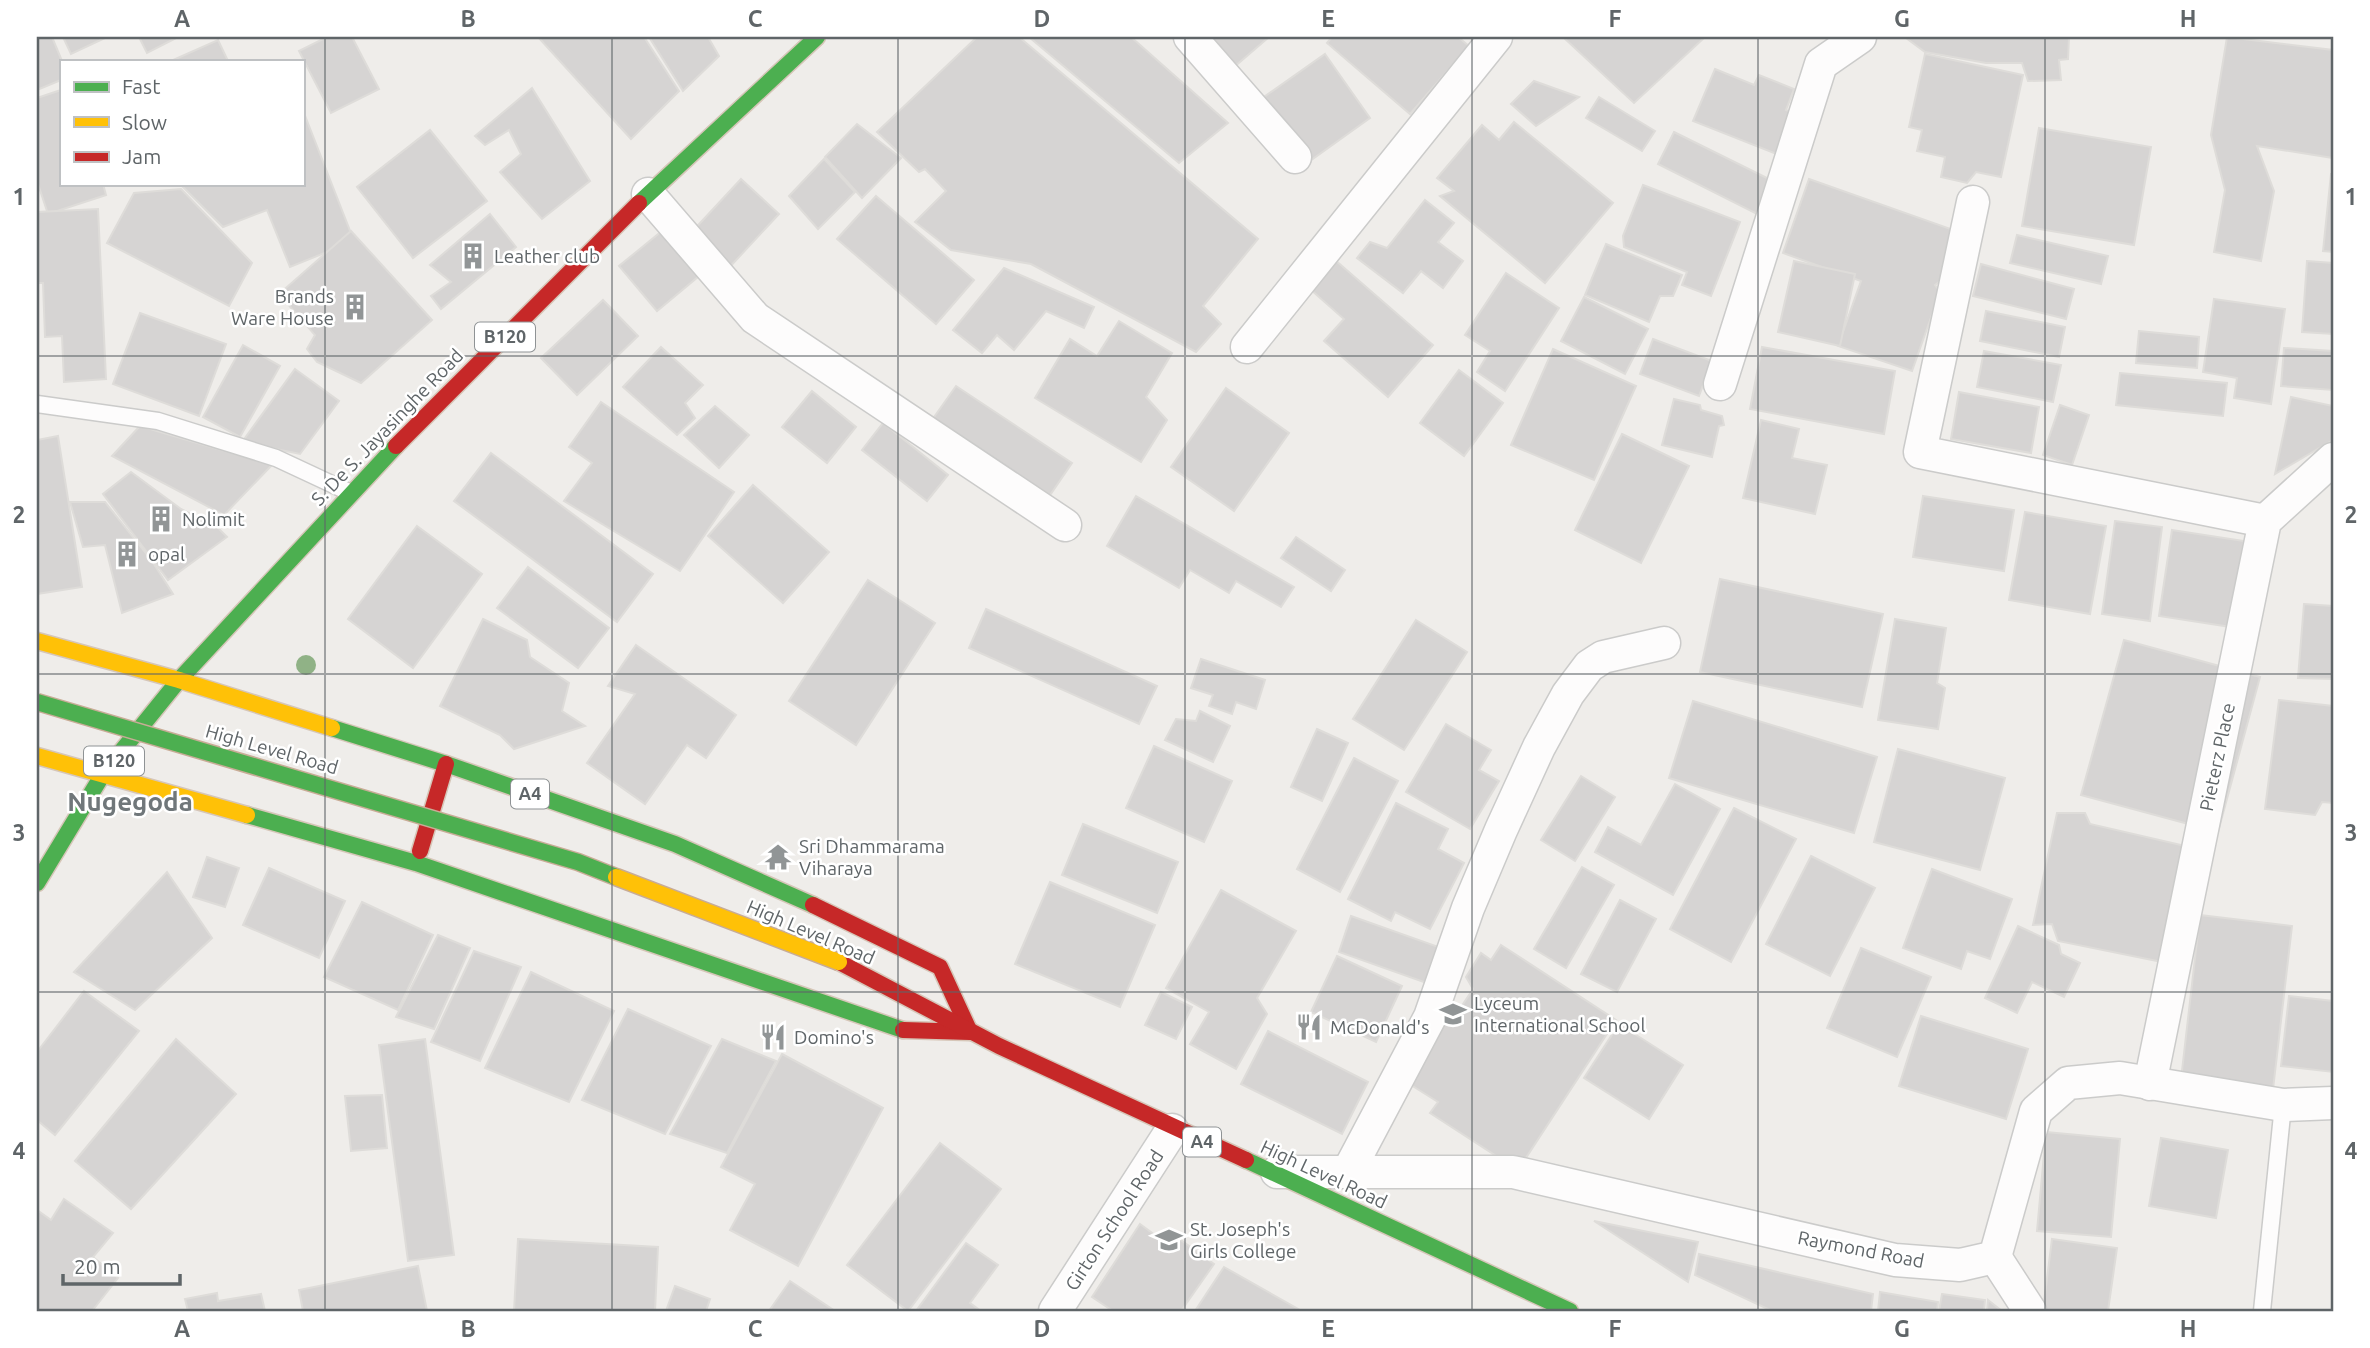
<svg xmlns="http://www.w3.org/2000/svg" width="2370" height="1348" font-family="Ubuntu,sans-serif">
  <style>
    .building { fill: #d6d4d3; stroke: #dedcd9; stroke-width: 2 }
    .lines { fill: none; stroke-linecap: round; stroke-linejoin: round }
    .lane-casing { stroke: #cbcbca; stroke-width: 19 }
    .street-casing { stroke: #cbcbca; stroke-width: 35 }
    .fast-casing { stroke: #d6c6b8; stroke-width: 19 }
    .slow-casing { stroke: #d6c6b8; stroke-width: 19 }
    .jam-casing { stroke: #d6c6b8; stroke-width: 19 }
    .lane { stroke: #fdfcfc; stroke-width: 16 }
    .street { stroke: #fdfcfc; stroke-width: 32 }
    .fast { stroke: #4caf50; stroke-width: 16 }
    .slow { stroke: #ffc107; stroke-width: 16 }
    .jam { stroke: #c62828; stroke-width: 16 }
    .fast-bridge-casing { stroke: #c8ac96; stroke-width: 19; stroke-linecap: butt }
    .slow-bridge-casing { stroke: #c8ac96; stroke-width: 19; stroke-linecap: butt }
    .fast-bridge { stroke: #4caf50; stroke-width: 16 }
    .slow-bridge { stroke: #ffc107; stroke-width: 16 }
    .tree { fill: #90b286 }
    .grid { fill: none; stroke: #5f6568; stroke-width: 2; stroke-opacity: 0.55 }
    .labels { text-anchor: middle; stroke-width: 5; stroke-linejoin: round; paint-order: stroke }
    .shield { fill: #fff; stroke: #8f9395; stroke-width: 2 }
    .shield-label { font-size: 18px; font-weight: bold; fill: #5f6568 }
    .poi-label { font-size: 19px; fill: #5f6568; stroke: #fff; text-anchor: start }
    .street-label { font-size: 19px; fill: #5f6568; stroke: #fff }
    .district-label { font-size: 26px; font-weight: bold; fill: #70777a; stroke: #fff }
    .neatline { fill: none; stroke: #5f6568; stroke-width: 2.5 }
    .grid-label { font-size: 23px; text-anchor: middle; font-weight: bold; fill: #5f6568 }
  </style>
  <rect width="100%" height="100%" fill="#efedea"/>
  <g class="building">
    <polygon points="37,37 52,37 62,61 61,80 37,90"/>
    <polygon points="63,37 107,37 71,54"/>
    <polygon points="139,37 178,37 147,53"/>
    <polygon points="327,37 352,37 379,89 331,113 299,51"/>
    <polygon points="538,37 644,37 679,91 631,139"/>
    <polygon points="649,37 708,37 719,56 683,91"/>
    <polygon points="977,37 1019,37 1258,239 1203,306 1221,324 1196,352 1031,264 951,250 915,222 946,191 925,169 919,172 877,132"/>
    <polygon points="1029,37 1131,37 1228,123 1179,163"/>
    <polygon points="1208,37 1269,37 1234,67"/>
    <polygon points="1332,37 1458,37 1469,46 1410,114 1327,43"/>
    <polygon points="1563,37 1705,37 1634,103"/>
    <polygon points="2069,37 2068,59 2059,60 2061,80 2028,81 2022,63 1986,63 1925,52 1906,38"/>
    <polygon points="2227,37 2333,50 2333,158 2257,146 2274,191 2261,261 2214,252 2225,190 2211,135"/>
    <polygon points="218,40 228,61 171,61"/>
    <polygon points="1325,54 1370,118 1307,163 1261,99"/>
    <polygon points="1925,54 2023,75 2001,177 1976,172 1967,183 1941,177 1945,157 1917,151 1922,130 1909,127"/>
    <polygon points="1715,69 1754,85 1759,75 1794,89 1786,110 1795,114 1779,155 1693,121"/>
    <polygon points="1534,81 1579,97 1536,126 1511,104"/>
    <polygon points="532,88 590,181 542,219 500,172 521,154 509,130 485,145 475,136"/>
    <polygon points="61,90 61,184 103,184 106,195 48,214 37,181 37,98"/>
    <polygon points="1599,97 1655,131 1642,151 1586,118"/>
    <polygon points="304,113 354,241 290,267 267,210 223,227 180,184 303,184"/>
    <polygon points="1514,122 1613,203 1545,283 1440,196 1454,191 1437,178 1482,125 1499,140"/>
    <polygon points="857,124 901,158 862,198 825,157"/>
    <polygon points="2039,128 2151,147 2134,245 2022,226"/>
    <polygon points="430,130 487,201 413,258 357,187"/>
    <polygon points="1674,132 1775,182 1759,215 1658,164"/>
    <polygon points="824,159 855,192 818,229 789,196"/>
    <polygon points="2331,174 2333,174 2333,252 2323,251"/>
    <polygon points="741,179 779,214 726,271 688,236"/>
    <polygon points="1809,179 1962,233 1946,277 1935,285 1940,292 1912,371 1838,346 1861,281 1783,253"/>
    <polygon points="1643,185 1740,222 1711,296 1682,285 1687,272 1624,247 1623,236"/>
    <polygon points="181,189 252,263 229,306 107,243 134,193"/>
    <polygon points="876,196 974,280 936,324 837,239"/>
    <polygon points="1425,200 1454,223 1438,242 1463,261 1443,288 1421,271 1403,293 1357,258 1370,242 1387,248"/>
    <polygon points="98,209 106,379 64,382 62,336 45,337 43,283 37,283 37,212"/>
    <polygon points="490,214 516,247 441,309 431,296 451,282 430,265"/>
    <polygon points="351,231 432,320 361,383 317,362 307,349 315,335 279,294"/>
    <polygon points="662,231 699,276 657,311 619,266"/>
    <polygon points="2017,235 2108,256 2101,284 2010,263"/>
    <polygon points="1606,244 1682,275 1673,296 1660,296 1649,322 1585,295"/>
    <polygon points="1327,253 1433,345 1388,397 1324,341 1344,319 1302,282"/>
    <polygon points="1794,261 1855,274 1840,346 1778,332"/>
    <polygon points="2307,261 2333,263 2333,334 2302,332"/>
    <polygon points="1981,264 2074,289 2066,319 1973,296"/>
    <polygon points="1004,268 1094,307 1084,328 1046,311 1014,350 997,335 982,353 953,330"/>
    <polygon points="1506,273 1559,308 1505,391 1477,372 1490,351 1465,335"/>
    <polygon points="1584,297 1648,329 1625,374 1561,341"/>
    <polygon points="2214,299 2285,309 2271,404 2234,398 2237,378 2203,372"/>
    <polygon points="603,300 638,336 577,395 541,358"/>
    <polygon points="1986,311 2065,327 2059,357 1980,341"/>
    <polygon points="140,313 226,344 199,416 113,384"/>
    <polygon points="1119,321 1172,353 1146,397 1167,420 1141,462 1035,398 1070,339 1097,356"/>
    <polygon points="2139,331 2199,337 2197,368 2136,363"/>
    <polygon points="1653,339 1712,361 1699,396 1640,374"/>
    <polygon points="243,345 280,366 240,437 203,417"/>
    <polygon points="661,347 703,385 685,403 695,418 677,435 623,387"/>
    <polygon points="1762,347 1895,371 1884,434 1750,409"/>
    <polygon points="2284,348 2333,351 2333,390 2281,386"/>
    <polygon points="1553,349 1636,386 1594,480 1511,445"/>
    <polygon points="1984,351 2061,365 2053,402 1977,387"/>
    <polygon points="295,369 339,401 300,454 242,442"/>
    <polygon points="1459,370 1503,403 1464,456 1420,423"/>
    <polygon points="2120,373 2227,383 2223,416 2116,405"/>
    <polygon points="956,386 1072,463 1048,498 932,420"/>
    <polygon points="1226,388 1289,433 1234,511 1171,467"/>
    <polygon points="812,391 856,427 827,463 782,427"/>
    <polygon points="1959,392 2039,407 2031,453 1951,439"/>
    <polygon points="2291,397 2333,406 2333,440 2275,474"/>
    <polygon points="1674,399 1700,405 1701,410 1722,416 1724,425 1719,426 1712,457 1662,445"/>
    <polygon points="601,402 734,492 680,571 564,501 592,463 569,447"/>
    <polygon points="2060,405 2089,415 2072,465 2043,455"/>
    <polygon points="715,406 749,435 719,468 684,435"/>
    <polygon points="1761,420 1799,429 1792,458 1827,465 1815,514 1743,498"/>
    <polygon points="883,423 948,475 927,501 862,450"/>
    <polygon points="140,426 272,465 224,515 112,456"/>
    <polygon points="1622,434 1689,466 1641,563 1575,530"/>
    <polygon points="58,436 82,587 37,594 37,440"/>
    <polygon points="491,453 653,574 617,622 454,501"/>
    <polygon points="131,472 181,509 218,528 227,537 168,580 103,494"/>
    <polygon points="753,485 829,552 783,603 708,536"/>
    <polygon points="1136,496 1294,587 1281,607 1236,581 1229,593 1190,570 1179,588 1107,546"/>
    <polygon points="1923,496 2014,510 2004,571 1913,557"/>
    <polygon points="70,502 105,502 152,561 173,594 122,613 105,545 83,547"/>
    <polygon points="2025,512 2106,526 2090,614 2009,600"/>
    <polygon points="2115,521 2162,527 2150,621 2102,614"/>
    <polygon points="417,526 482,574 413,668 348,619"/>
    <polygon points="2172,530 2244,541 2231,627 2159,616"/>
    <polygon points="1296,537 1345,570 1331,591 1281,558"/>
    <polygon points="528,567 609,628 578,668 497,608"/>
    <polygon points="1720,579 1883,614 1862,707 1700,672"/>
    <polygon points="868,580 935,623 856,745 789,701"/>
    <polygon points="2304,604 2333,606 2333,679 2298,678"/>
    <polygon points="986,609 1157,686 1139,724 969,648"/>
    <polygon points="483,619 527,640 530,657 569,683 562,711 585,726 514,749 500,735 440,706"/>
    <polygon points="1895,619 1946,628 1937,683 1945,688 1938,729 1878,720"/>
    <polygon points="1416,620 1467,652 1404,750 1353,719"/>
    <polygon points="2124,640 2260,677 2218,832 2081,795"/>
    <polygon points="636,645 736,715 706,758 687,745 645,804 587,763 635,694 608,686"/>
    <polygon points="1201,659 1265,680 1256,709 1236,702 1232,714 1209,706 1213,695 1191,688"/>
    <polygon points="2279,700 2333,706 2333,803 2322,802 2315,815 2265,809"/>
    <polygon points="1693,701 1877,757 1854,833 1669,778"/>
    <polygon points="1200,711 1230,726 1213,762 1165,740 1176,719 1196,721"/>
    <polygon points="1446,724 1491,750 1479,770 1499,781 1470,829 1406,792"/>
    <polygon points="1317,729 1348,743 1322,801 1291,787"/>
    <polygon points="1154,746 1232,781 1204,842 1126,808"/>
    <polygon points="1898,749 2005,778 1980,870 1874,842"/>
    <polygon points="1354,758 1398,781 1340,892 1297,869"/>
    <polygon points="1581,776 1615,797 1575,861 1541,840"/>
    <polygon points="1675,784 1720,809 1673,895 1595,852 1608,827 1641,845"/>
    <polygon points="1396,803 1448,829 1438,849 1464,863 1430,929 1395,912 1391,921 1348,899"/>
    <polygon points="1734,808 1796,839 1731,962 1670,929"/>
    <polygon points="2057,813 2085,813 2090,824 2194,848 2172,964 2058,941 2052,924 2033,925"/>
    <polygon points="1083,824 1178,862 1157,913 1062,875"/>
    <polygon points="1811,856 1875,888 1830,976 1766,944"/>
    <polygon points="207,857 239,868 225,907 193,897"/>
    <polygon points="1582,867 1614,885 1566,968 1534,949"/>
    <polygon points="269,868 345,901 319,958 243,925"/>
    <polygon points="1932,869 2012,899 1990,959 1967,951 1961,969 1903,948"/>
    <polygon points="167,872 212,938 135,1010 74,972"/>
    <polygon points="1050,882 1155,925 1120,1007 1015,964"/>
    <polygon points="1221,890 1296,931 1257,998 1267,1014 1236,1069 1190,1044 1209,1012 1166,988"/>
    <polygon points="1620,900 1656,919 1617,992 1581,974"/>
    <polygon points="362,902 433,935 398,1010 324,977"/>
    <polygon points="2200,915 2292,926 2272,1098 2180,1088"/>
    <polygon points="1351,916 1447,950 1435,986 1339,952"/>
    <polygon points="2018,926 2059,945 2061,954 2080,963 2064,997 2032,982 2017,1013 1985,998"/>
    <polygon points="438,935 470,948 434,1029 396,1017"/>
    <polygon points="1501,945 1616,1020 1518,1170 1430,1113 1438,1102 1403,1080 1440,1024 1451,1022 1473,989 1466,977 1481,953 1491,960"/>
    <polygon points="1861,948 1931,977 1897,1057 1827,1028"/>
    <polygon points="474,951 521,967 480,1061 431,1042"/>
    <polygon points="1337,956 1402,986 1376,1042 1311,1012"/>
    <polygon points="531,972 614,1011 569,1102 485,1068"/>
    <polygon points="84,991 139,1031 55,1135 37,1120 37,1052"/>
    <polygon points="1161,992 1192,1007 1176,1039 1145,1025"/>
    <polygon points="2289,996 2333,1001 2333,1072 2281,1066"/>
    <polygon points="628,1009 711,1046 665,1134 582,1100"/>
    <polygon points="1921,1016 2028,1049 2006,1119 1899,1086"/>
    <polygon points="1619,1024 1683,1065 1649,1119 1584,1078"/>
    <polygon points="1268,1031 1368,1082 1342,1134 1241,1084"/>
    <polygon points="176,1039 236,1094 131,1209 75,1161"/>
    <polygon points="425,1039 454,1255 408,1261 379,1045"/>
    <polygon points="722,1039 776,1061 727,1153 670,1134"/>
    <polygon points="782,1054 883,1108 798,1266 730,1230 755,1184 721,1167"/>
    <polygon points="382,1095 387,1148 351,1151 345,1096"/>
    <polygon points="2046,1132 2120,1139 2111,1237 2037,1231"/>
    <polygon points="2161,1138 2228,1150 2216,1218 2149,1206"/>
    <polygon points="940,1143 1001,1189 908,1311 847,1265"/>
    <polygon points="64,1199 113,1233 93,1257 118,1278 92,1311 37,1311 37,1210 51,1220"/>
    <polygon points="1594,1221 1698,1242 1688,1282"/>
    <polygon points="1140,1224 1159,1238 1178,1238 1214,1264 1181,1311 1113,1311 1092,1297"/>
    <polygon points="518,1239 658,1247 655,1311 514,1311"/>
    <polygon points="2052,1239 2117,1248 2108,1311 2043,1310"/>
    <polygon points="966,1243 998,1265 970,1303 981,1311 916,1311"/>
    <polygon points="1699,1254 1873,1294 1871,1311 1772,1311 1695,1275"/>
    <polygon points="418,1266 427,1311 303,1311 299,1290"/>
    <polygon points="1224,1267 1300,1310 1195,1311"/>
    <polygon points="790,1281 835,1311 769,1311"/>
    <polygon points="675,1286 710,1299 706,1311 666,1311"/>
    <polygon points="1880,1292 1938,1302 1937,1311 1878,1311"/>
    <polygon points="217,1293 218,1301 261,1294 265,1311 188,1311 185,1299"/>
    <polygon points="1942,1294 1985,1300 1984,1311 1939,1311"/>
    <polygon points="1988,1300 2002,1311 1987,1311"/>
  </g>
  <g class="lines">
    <g class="lane-casing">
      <g id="lane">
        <polyline points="37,404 158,421 276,458 351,493"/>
        <polyline points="2262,1311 2283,1105"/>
      </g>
    </g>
    <g class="street-casing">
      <g id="street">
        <polyline points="1190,37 1295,157"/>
        <polyline points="648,194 755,318 1065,525"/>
        <polyline points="1973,202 1920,452 2265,521"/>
        <polyline points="1247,347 1496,37"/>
        <polyline points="1720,384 1821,64 1860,37"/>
        <polyline points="2150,1084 2265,521 2333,459"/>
        <polyline points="1277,1172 1513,1172 1895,1260 1960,1265 1995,1257 2036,1111 2068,1083 2120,1078 2283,1105 2333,1103"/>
        <polyline points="1348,1172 1430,1017 1468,908 1501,830 1539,747 1568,694 1589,666 1603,657 1664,643"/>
        <polyline points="1995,1257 2030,1311"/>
        <polyline points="1055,1311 1172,1130"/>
      </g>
    </g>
    <g class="fast-casing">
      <g id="fast">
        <polyline points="639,203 817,37"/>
        <polyline points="332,728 446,764 675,844 813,905"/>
        <polyline points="247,815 416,863 903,1030"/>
        <polyline points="37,883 103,774 179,680 396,446"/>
        <polyline points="1246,1160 1570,1311"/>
      </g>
    </g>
    <g class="slow-casing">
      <g id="slow">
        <polyline points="37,641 179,680 332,728"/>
        <polyline points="37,756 247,815"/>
      </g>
    </g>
    <g class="jam-casing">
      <g id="jam">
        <polyline points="396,446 639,203"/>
        <polyline points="420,851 446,764"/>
        <polyline points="813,905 940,967 970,1032 903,1030"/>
        <polyline points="839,962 999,1046 1246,1160"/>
      </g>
    </g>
    <use href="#lane" class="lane"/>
    <use href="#street" class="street"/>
    <use href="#fast" class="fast"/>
    <use href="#slow" class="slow"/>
    <use href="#jam" class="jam"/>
    <g class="fast-bridge-casing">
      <polyline id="fast-bridge" points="37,702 578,862 616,877"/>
    </g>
    <g class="slow-bridge-casing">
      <polyline id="slow-bridge" points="616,877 839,962"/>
    </g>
    <use href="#fast-bridge" class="fast-bridge"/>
    <use href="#slow-bridge" class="slow-bridge"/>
  </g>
  <circle class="tree" cx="306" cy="665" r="10"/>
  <path class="grid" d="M325,37V1311M612,37V1311M898,37V1311M1185,37V1311M1472,37V1311M1758,37V1311M2045,37V1311M37,356H2333M37,674H2333M37,992H2333"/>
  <defs>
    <g id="building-bare" transform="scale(2.1)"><path d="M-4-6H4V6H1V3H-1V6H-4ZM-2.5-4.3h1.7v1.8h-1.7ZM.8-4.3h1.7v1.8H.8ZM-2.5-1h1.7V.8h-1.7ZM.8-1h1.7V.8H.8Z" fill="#919596" stroke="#fff" stroke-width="2.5" paint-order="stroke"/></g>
    <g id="temple-bare" transform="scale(2.1)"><path d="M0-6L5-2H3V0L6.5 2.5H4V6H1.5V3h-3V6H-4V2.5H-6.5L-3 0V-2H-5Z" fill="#919596" stroke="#fff" stroke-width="2.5" paint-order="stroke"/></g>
    <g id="school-bare" transform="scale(2.1)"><path d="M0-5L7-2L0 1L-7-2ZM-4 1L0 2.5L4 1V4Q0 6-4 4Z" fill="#919596" stroke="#fff" stroke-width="2.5" paint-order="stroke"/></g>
    <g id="restaurant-bare" transform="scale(2.1)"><path d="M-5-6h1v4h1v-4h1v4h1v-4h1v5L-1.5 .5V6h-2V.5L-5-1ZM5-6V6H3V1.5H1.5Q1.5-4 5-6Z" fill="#919596" stroke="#fff" stroke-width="2.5" paint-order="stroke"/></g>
  </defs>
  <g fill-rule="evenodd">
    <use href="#building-bare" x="473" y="256"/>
    <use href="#building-bare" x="355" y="307"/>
    <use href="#building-bare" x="161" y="519"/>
    <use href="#building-bare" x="127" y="554"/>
    <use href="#temple-bare" x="778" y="857"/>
    <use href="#school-bare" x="1453" y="1014"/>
    <use href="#restaurant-bare" x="1309" y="1027"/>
    <use href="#restaurant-bare" x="773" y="1037"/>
    <use href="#school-bare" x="1169" y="1240"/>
  </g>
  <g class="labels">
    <g class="shield">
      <rect x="475" y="322.5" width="60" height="29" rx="5"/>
      <rect x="84" y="746.5" width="60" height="29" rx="5"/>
      <rect x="511" y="779.5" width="38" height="29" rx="5"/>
      <rect x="1183" y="1127.5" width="38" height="29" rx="5"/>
    </g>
    <g class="shield-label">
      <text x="505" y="343">B120</text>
      <text x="114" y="767">B120</text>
      <text x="530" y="800">A4</text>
      <text x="1202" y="1148">A4</text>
    </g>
    <g class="poi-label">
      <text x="494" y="263">Leather club</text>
      <text x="334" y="303" text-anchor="end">Brands<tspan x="334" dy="22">Ware House</tspan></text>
      <text x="182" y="526">Nolimit</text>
      <text x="148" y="561">opal</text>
      <text x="799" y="853">Sri Dhammarama<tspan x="799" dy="22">Viharaya</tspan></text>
      <text x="1474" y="1010">Lyceum<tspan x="1474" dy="22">International School</tspan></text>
      <text x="1330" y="1034">McDonald's</text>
      <text x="794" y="1044">Domino's</text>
      <text x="1190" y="1236">St. Joseph's<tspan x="1190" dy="22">Girls College</tspan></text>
    </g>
    <g class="street-label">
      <text transform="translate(387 427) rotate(-46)" y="7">S. De S. Jayasinghe Road</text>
      <text transform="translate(272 749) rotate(16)" y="7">High Level Road</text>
      <text transform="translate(2217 757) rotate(-78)" y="7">Pieterz Place</text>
      <text transform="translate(811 932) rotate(23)" y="7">High Level Road</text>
      <text transform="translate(1324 1174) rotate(25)" y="7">High Level Road</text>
      <text transform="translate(1114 1220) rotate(-57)" y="7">Girton School Road</text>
      <text transform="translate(1861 1249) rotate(11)" y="7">Raymond Road</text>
    </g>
    <g class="district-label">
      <text x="130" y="811">Nugegoda</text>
    </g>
  </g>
  <rect width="2370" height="1348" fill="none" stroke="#ffffff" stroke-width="77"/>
  <rect x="60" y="60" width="245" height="126" fill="#ffffff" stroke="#bfc1c3" stroke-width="2"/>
  <rect x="74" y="82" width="35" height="10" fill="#4caf50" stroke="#bfc1c3" stroke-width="2"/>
  <text x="122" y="94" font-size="21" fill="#5f6568">Fast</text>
  <rect x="74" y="117" width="35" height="10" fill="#ffc107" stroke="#bfc1c3" stroke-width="2"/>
  <text x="122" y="130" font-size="21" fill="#5f6568">Slow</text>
  <rect x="74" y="152" width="35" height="10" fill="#c62828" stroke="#bfc1c3" stroke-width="2"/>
  <text x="122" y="164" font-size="21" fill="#5f6568">Jam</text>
  <path d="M63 1274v10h117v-10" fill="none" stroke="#5f6568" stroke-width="3.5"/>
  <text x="74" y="1274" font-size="21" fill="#5f6568" stroke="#ffffff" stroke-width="5" paint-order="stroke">20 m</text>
  <rect x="38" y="38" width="2294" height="1272" class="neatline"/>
  <g class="grid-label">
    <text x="182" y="27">A</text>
    <text x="468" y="27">B</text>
    <text x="755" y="27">C</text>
    <text x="1042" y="27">D</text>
    <text x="1328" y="27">E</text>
    <text x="1615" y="27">F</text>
    <text x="1902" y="27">G</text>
    <text x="2188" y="27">H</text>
    <text x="19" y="205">1</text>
    <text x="2351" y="205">1</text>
    <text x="19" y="523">2</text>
    <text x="2351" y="523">2</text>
    <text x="19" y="841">3</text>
    <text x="2351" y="841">3</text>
    <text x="19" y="1159">4</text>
    <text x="2351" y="1159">4</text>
    <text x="182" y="1337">A</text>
    <text x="468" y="1337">B</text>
    <text x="755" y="1337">C</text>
    <text x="1042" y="1337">D</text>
    <text x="1328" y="1337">E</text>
    <text x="1615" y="1337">F</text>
    <text x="1902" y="1337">G</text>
    <text x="2188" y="1337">H</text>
  </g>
</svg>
